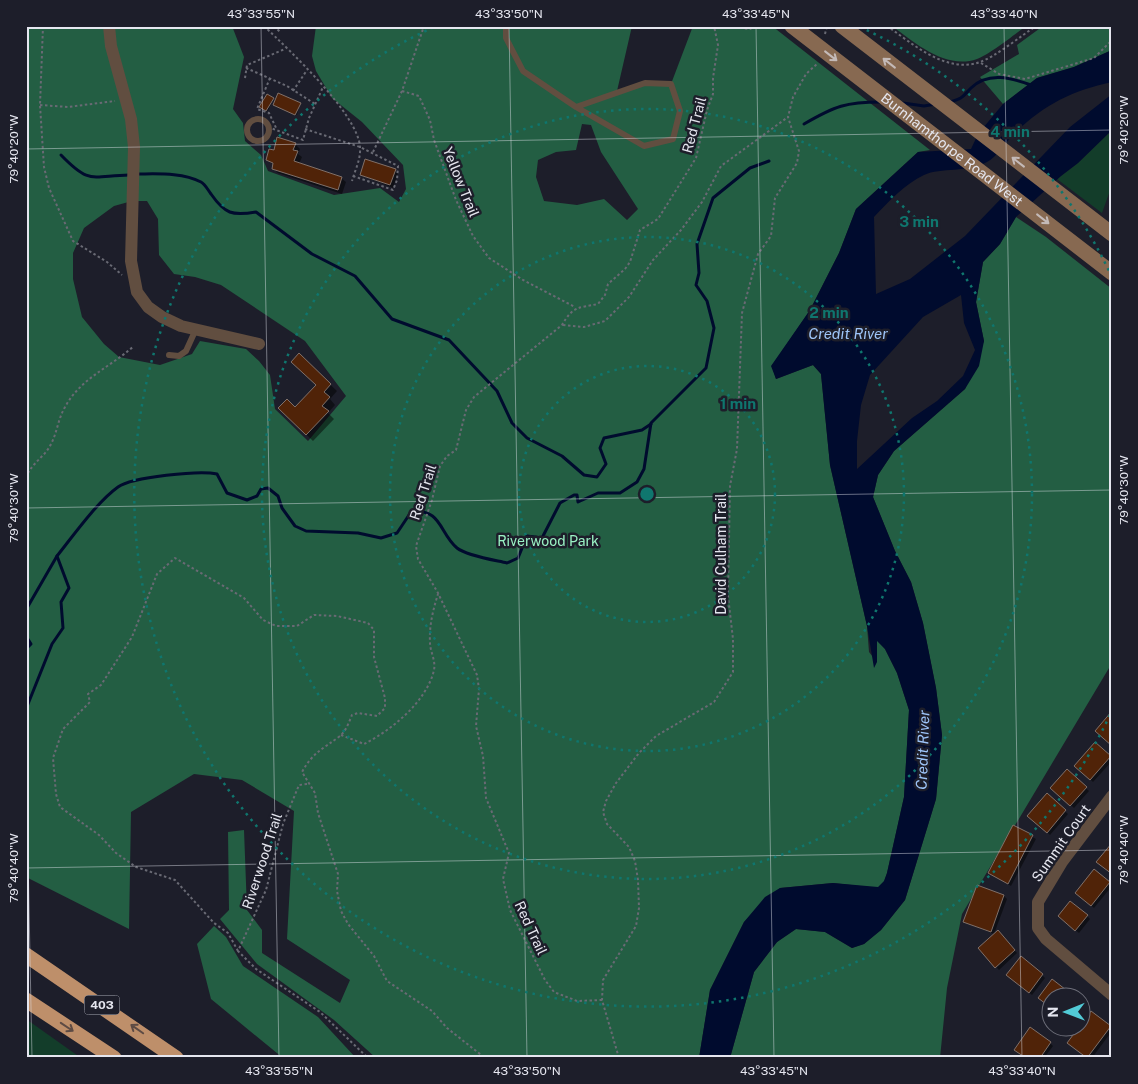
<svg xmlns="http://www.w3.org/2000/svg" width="1138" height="1084" font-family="'Public Sans',sans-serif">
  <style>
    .green { fill: #133d2a }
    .forest { fill: #235e43; fill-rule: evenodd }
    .water { fill: #000b2e; fill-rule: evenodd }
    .shadow { fill: #0007 }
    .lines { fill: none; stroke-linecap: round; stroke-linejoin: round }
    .stream { stroke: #000b2e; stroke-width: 3 }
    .building { fill: #502308; stroke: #807069 }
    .path { stroke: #696a74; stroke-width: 2; stroke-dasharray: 2.5 2.5; stroke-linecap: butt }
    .lane { stroke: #614e40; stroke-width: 6 }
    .street { stroke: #614e40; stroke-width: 12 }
    .secondary { stroke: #876951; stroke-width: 15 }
    .highway { stroke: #be8f6a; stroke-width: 15 }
    .secondary-bridge { stroke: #876951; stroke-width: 15 }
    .oneway { stroke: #c4bab8 }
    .oneway2 { stroke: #5d4b44 }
    .ticks { fill: none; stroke: #e5e6ef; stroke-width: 1; stroke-opacity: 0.45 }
    .ring { fill: none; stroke: #0f766e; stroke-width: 2.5; stroke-dasharray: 2.5 5 }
    .labels { text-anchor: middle; stroke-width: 5; stroke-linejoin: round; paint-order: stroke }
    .shield { fill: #1d1e2a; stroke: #a9aab4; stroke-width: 1 }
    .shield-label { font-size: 12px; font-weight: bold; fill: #e5e6ef }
    .street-label { font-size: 14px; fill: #e5e6ef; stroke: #1d1e2a }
    .park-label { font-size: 14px; fill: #9af2c4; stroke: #1d1e2a }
    .water-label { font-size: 15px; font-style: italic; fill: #9ec5f9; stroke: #1d1e2a }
    .centre { fill: #0f766e; stroke: #1d1e2a; stroke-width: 2.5 }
    .ring-label { font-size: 15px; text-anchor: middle; font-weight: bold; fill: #0f766e; stroke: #1d1e2a; stroke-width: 5; stroke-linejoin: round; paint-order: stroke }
    .neatline { fill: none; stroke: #e5e6ef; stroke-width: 2 }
    .ticks-label { font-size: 12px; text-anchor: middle; fill: #e5e6ef }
  </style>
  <rect width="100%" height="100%" fill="#1d1e2a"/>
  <g class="green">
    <polygon points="1112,130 1112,185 1102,213 1057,179 1078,163"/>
    <polygon points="26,1019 81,1058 26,1058"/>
  </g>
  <g class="forest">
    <path d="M26,26H232L244,57L233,109L243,123L245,141L261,155L268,171L334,195L380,188L399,202L406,189L403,165L362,122L332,98L316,71L312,56L316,26H632L617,91L645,83L671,84L693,26H772L930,150L918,152L856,209L839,253L810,310L772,366L776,379L813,365L821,374L830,465L867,626L869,652L877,662V640L885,649L897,673L909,710L904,797L887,873L884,882L878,888L833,883L780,888L744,922L710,990L699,1058H376L334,1020L257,964L220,919L229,910L228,832L244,830L247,910L262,930V953L340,1003L350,980L287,939L294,811L242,780L194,774L131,812L129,929L26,877ZM582,124L591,125L601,152L638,209L627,220L604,199L577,205L544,201L536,177L538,160L556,152L576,150ZM132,201H147L158,219L159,255L174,274L195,277L221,285L305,341L346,396L308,441L275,409L270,375L259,361L246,349L200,341L192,354L160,365L119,357L104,344L82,317L73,279V253L84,228L114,206Z"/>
    <path d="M892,26H1026C1014,35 989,55 977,59C946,70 915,43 892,26Z"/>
    <polygon points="1043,26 1112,26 1112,50 1074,67 1037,78 1003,104 980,77 1019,54 1017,45"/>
    <polygon points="1016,217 1046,237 1112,289 1112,663 962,914 947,988 940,1058 730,1058 754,972 777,942 796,929 825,932 852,948 864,944 881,930 905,900 936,799 942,735 936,688 923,623 911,582 895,551 873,497 878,475 894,451 965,389 984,341 976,302 983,262 1000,244"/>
    <polygon points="214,926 226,937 243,966 318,1017 356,1058 283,1058 211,999 197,944"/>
  </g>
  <path class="water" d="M1112,50V82C1071,91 1043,105 1013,135C1005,143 997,157 987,162C968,173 941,167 924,175C905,184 888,202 874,217L876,294L910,279L965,236L1070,127L1112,94V130L1078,163L1061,176L1016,217L1000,244L983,262L976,302L984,341L979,366L965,389L894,451L878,475L873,497L895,551L911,582L923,623L936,688L942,735L936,799L905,900L881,930L864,944L852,948L825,932L796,929L777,942L754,972L730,1058H699L710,990L744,922L765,897L780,888L833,883L878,887L884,881L887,873L904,797L909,710L897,673L885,649L877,641V662L874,668L867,626L830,465L821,374L813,365L776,379L771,366L810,310L839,253L856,209L918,152L971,149L978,134L1003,104L1037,78L1074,67ZM961,295L964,323L975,350L963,376L937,401L912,418L857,469V441L861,405L870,375L923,317Z"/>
  <g class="shadow">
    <polygon points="273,99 268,111 262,108"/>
    <polygon points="300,104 297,115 274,105"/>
    <polygon points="295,144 300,149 298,154 302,157 299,164 341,178 346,182 342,194 278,173 273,168 274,165 267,160"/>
    <polygon points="395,170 398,173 393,188 361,175"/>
    <polygon points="299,355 337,391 330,399 335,405 328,413 334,419 313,441 279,408 295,409 318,385"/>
    <polygon points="1096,744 1112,761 1093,782 1076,766"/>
    <polygon points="1067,771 1089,791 1074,808 1052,788"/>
    <polygon points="1047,795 1068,814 1050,835 1032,818"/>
    <polygon points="1014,827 1036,839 1011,886 989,873"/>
    <polygon points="1109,883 1112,886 1094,908 1079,895"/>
    <polygon points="1004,896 1007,899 994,934 964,922"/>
    <polygon points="1087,916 1090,919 1079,933 1062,919"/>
    <polygon points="998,932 1017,953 999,970 979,948"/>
    <polygon points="1042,975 1045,978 1032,995 1011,978"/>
    <polygon points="1052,981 1071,996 1050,996 1050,1007 1042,1000"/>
    <polygon points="1110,1027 1112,1031 1092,1058 1088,1058 1071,1046"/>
    <polygon points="1050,1043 1053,1046 1044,1058 1027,1058"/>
  </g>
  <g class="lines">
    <g class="stream">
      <path d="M950,102C964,98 962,97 971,88C988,71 1012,78 1031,85"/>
      <polyline points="903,103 924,106 936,104"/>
      <path d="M804,124C835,106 846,102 881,102"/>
      <path d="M61,155C90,185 91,176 129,175"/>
      <path d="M136,174C157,174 182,172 201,182C205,184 208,190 211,194C225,214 232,216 256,212L312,254L355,276L392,319L449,340L497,391L512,423L527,438L562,456L584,475L597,477L606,464L600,448L604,438L642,430L651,424"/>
      <polyline points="26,614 27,608 57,556"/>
      <polyline points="26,636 31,644 26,649"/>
      <path d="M26,709L52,644L63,628L61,602L69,588L57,556C73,536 97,502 118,487C132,477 200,470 217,474L227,493L247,500L257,496L261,489L268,488L278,496L282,508L295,526L306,531L358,533L381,538L397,533L411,512C442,508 439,533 457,548C467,556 494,560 507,563L518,558L527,536L542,538L560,503L574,495H577L578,502L598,493H620L637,482L644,469L651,423L706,368L714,328L707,301L696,285L699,273L697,244L713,198L750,168L769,161"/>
    </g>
  </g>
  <g class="building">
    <polygon points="278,93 301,103 295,115 273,105"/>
    <polygon points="267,94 274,98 266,111 259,107"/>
    <polygon points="277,137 296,143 293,150 298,151 294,161 342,177 338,190 272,169 273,163 266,160 269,149 274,150"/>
    <polygon points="365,159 396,169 390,185 360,175"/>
    <polygon points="299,353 331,384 324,392 330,397 322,406 329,411 306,435 278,408 287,399 295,407 316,385 291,362"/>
    <polygon points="1112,711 1112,746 1095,731"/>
    <polygon points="1095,742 1111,756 1090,780 1074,766"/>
    <polygon points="1067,769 1087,787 1070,806 1050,788"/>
    <polygon points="1047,793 1066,810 1047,833 1027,816"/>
    <polygon points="1013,825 1033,835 1008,884 988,873"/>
    <polygon points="1112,843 1112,874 1096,862"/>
    <polygon points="1094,869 1110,882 1091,906 1075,893"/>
    <polygon points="977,885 1004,895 991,932 963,922"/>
    <polygon points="1070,901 1088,915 1075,931 1058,916"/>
    <polygon points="998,930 1015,950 995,968 978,948"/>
    <polygon points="1021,956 1043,974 1029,993 1006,975"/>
    <polygon points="1052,979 1070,993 1068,996 1050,996 1050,1007 1038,998"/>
    <polygon points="1091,1011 1111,1026 1087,1058 1067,1043"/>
    <polygon points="1030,1027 1051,1042 1040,1058 1026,1058 1014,1050"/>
  </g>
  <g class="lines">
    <g class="path">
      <polyline points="43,26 40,105 44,167 49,188 73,241 107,262 122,275"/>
      <path d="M264,26C289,50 358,114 360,147C361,159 355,170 352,181"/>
      <polyline points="274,26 281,33"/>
      <polyline points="725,26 750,29 756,26"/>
      <path d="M887,26C913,44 946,74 980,62C995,57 1021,36 1036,26"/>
      <polyline points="825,34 827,26"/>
      <polyline points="981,63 999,74 1025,79 1094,58 1112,40"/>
      <polyline points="246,68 287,86 315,104"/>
      <polyline points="245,78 247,65 285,49"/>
      <polyline points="270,78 257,109 269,113 277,130"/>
      <polyline points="293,91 307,70"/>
      <polyline points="402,91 419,96 430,120 434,140 456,200 473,236 489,258 523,280 575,307"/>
      <polyline points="40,105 68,107 115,101"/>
      <polyline points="268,127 303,140 309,118 323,87"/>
      <polyline points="305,129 360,147 398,166 397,180 393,190 353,176"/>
      <polyline points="373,152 402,91 424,26"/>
      <polyline points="563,325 584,327 605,321 629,297 653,260 681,230 702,202 721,166 788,117"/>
      <path d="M26,478C31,463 45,457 51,444C57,433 58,419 65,407C81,378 109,368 134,346"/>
      <path d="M341,735L364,744C392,730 427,701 434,670C436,661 430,651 430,643C429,626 433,610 438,594"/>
      <polyline points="307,784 299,785 283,824 266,890 238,951 256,969 320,1012 368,1058"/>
      <path d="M238,951L228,933L214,923L175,880L136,867L116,853L99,835L60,807L56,794L53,758L63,729L90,702L88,694L101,685L132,637L157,574L175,558L244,598L263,620L276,626H297L314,615L337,616L368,623L374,630V657L385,698V708L377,716L358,713L352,715C349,722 346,731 340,736C323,749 313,752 302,772L315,793L318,813L338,874L337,891L341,911L348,924L374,956L387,981L432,1011L447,1028L485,1058"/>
      <path d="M602,1000L577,1001L554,992L545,980L510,910L503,879L509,853L486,798L483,756L476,726L479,689L477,675L438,593L418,559L416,546L432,500L440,466L447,456L456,450L466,410L474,397L562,325C573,306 578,308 598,304L605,295L608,284L625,269L630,262L640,230L658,219L696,158L707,110L713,94V78L718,45L714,26"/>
      <polyline points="619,1058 602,1000 603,980 636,926 639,908 638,880 635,861 629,847 607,824 603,812 606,801 616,783 639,753 656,736 714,702 733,672 733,639 728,596 730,486 737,449 742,313 758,254 771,236 775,198 797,163 799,151 788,117 793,97 806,74 818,63"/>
    </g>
    <g class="lane">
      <polyline points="506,26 506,38 523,71 576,107 644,146 673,139 680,111 671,84 645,83 576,107"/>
      <circle cx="258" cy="130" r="11"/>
      <polyline points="169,355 179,356 186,351 196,329"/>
    </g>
    <g class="street">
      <polyline points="109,26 111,46 131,119 134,147 131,261 137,292 148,307 162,317 181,326 259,344"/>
      <polyline points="1112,796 1062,862 1038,902 1038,928 1046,939 1112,995"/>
    </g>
    <polyline class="secondary" points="842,26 1112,234"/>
    <g class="highway">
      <polyline points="26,955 176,1058"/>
      <polyline points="26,1000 114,1058"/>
    </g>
    <path class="secondary-bridge" id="s1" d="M792,26L1112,273"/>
  </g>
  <defs><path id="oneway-shaft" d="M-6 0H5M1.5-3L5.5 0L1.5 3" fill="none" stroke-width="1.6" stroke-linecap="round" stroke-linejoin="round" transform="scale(1.25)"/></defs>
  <g class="oneway">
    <use href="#oneway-shaft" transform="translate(831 56) rotate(38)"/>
    <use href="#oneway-shaft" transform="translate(889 63) rotate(-142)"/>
    <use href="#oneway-shaft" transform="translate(1018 162) rotate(-142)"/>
    <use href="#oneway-shaft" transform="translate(1043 219) rotate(38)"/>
  </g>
  <g class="oneway2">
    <use href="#oneway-shaft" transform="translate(67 1027) rotate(34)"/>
    <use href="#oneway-shaft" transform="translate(137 1029) rotate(-145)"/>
  </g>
  <path class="ticks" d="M261,26L279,1058M509,26L527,1058M756,26L774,1058M1004,26L1022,1058M26,149L1112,130M26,508L1112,490M26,753L32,1058M26,868L1112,850"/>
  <g class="ring">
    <circle cx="647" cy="494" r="128"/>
    <circle cx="647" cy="494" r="257"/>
    <circle cx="647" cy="494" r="385"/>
    <path d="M1110 715A513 513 0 1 1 434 27M860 27A513 513 0 0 1 1110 273"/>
  </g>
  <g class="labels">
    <rect class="shield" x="84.5" y="995.5" width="35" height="19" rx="4"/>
    <g class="shield-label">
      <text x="102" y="1009">403</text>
    </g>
    <g class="street-label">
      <text transform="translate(694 125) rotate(-75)" y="5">Red Trail</text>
      <text dy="5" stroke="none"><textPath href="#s1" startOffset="202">Burnhamthorpe Road West</textPath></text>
      <text transform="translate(461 182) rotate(68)" y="5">Yellow Trail</text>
      <text transform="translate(423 492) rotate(-72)" y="5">Red Trail</text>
      <text transform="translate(721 554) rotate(-90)" y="5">David Culham Trail</text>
      <text transform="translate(1061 843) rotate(-55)" y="5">Summit Court</text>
      <text transform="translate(262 861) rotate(-72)" y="5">Riverwood Trail</text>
      <text transform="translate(531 928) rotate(65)" y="5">Red Trail</text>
    </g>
    <g class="park-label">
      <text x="548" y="546">Riverwood Park</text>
    </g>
    <g class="water-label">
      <text x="848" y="339">Credit River</text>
      <text transform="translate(923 750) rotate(-88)" y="5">Credit River</text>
    </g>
  </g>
  <circle cx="647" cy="494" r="8" class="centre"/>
  <g class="ring-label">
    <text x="1010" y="137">4 min</text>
    <text x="919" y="227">3 min</text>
    <text x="829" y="318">2 min</text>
    <text x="738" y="409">1 min</text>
  </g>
  <rect width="1138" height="1084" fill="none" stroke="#1d1e2a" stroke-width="55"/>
  <g transform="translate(1066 1012) rotate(269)"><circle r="24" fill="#1d1e2a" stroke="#6d6e79"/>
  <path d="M0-4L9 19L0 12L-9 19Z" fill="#52cbd7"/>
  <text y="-8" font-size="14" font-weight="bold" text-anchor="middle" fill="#e5e6ef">N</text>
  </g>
  <rect x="28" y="28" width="1082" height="1028" class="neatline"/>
  <g class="ticks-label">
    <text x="261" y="18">43°33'55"N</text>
    <text x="509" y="18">43°33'50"N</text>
    <text x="756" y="18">43°33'45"N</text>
    <text x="1004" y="18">43°33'40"N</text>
    <text transform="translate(1124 130) rotate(-90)" y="4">79°40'20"W</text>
    <text transform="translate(14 149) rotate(-90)" y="4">79°40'20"W</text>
    <text transform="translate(1124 490) rotate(-90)" y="4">79°40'30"W</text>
    <text transform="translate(14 508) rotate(-90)" y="4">79°40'30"W</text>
    <text transform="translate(1124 850) rotate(-90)" y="4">79°40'40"W</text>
    <text transform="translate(14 868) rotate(-90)" y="4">79°40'40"W</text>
    <text x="279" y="1075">43°33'55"N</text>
    <text x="527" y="1075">43°33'50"N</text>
    <text x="774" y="1075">43°33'45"N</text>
    <text x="1022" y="1075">43°33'40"N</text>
  </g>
</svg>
